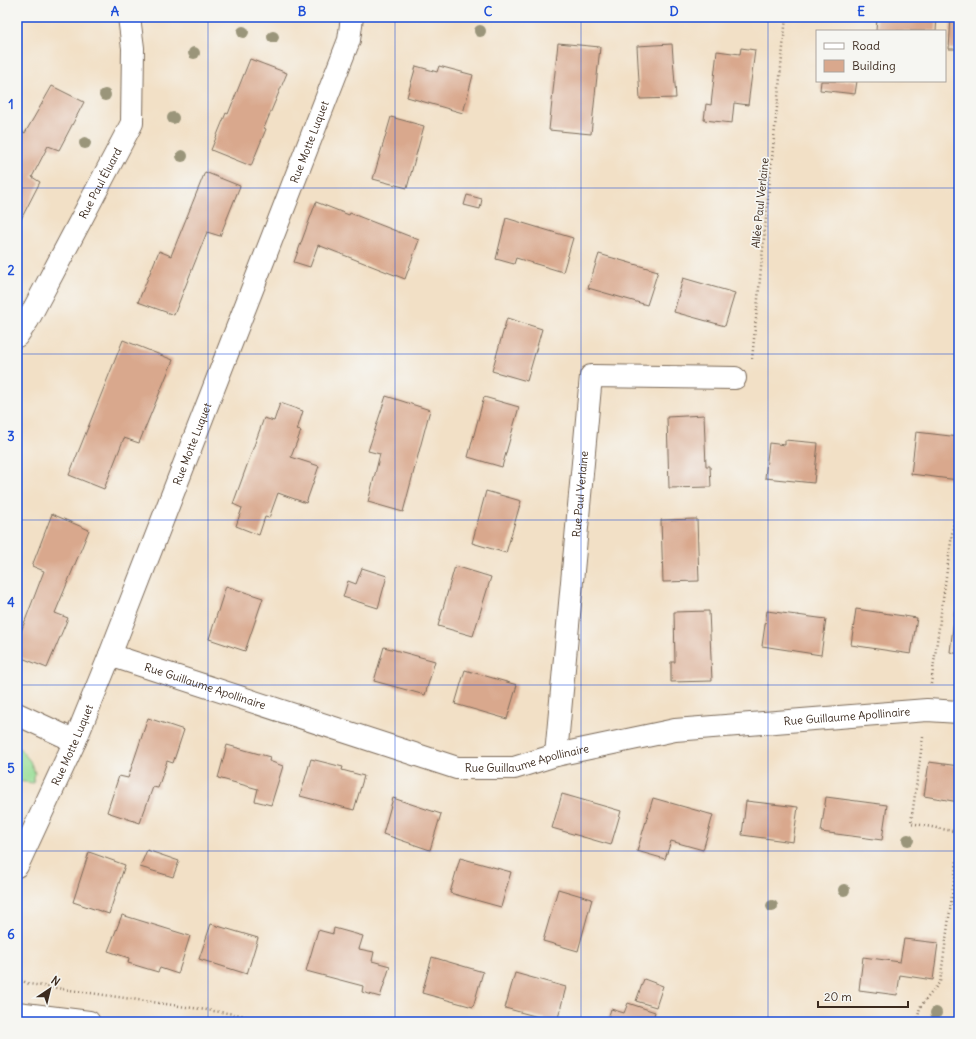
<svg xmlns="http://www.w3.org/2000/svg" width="976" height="1039" font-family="Delius,sans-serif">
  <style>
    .green { fill: #99de97; stroke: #6a845a }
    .building { fill: #d9a88d }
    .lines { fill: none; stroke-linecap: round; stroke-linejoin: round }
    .minor-casing { stroke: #7b6a59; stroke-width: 24 }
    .secondary-casing { stroke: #7b6a59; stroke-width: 24 }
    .path { stroke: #7b6a59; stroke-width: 2.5; stroke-dasharray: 1 3; stroke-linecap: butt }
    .minor { stroke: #fff; stroke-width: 22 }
    .secondary { stroke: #fff; stroke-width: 22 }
    .tree { fill: #9a957a }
    .grid { fill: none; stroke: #1d4ed8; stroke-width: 1; stroke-opacity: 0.55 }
    .labels { text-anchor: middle; stroke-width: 3.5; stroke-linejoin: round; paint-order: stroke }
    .street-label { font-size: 11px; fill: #3b2a1e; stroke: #f6f6f2 }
    .neatline { fill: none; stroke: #1d4ed8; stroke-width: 1.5 }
    .grid-label { font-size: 13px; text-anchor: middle; font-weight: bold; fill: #1d4ed8 }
  </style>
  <rect width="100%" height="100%" fill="#f6f6f2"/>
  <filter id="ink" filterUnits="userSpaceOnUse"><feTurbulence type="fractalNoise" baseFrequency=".025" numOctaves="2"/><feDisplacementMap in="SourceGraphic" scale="8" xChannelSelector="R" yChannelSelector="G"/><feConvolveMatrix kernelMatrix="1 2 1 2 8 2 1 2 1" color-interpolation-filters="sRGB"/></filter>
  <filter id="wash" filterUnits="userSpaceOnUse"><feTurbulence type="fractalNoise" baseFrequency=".012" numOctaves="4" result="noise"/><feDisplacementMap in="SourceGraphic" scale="16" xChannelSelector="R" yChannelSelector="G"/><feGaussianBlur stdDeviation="0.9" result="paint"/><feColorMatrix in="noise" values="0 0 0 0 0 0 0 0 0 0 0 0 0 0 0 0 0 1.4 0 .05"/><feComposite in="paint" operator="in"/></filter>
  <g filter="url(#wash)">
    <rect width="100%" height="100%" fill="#f2e0c6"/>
    <polygon class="green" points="17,745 30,761 35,773 33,783 17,781"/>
    <g id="blocks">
      <g class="building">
        <polygon points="877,17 937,17 936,31 876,31"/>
        <polygon points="951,17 959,17 959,49 949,49"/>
        <polygon points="558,43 600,47 591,134 549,130"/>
        <polygon points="672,44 676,98 640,99 637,46"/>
        <polygon points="741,48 755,50 748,105 734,103 732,123 704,120 706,104 711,105 717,51 740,54"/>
        <polygon points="250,59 287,73 264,128 266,129 251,166 211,150 226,113 228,114"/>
        <polygon points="416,66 437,72 439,66 473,75 463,113 407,97"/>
        <polygon points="821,81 857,81 855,94 820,90"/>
        <polygon points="52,86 84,102 59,150 48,146 32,177 40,182 18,225 17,224 17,129 25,133"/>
        <polygon points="391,117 424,126 407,188 373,179"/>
        <polygon points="205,172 240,186 220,236 207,232 174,315 138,302 159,251 171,256"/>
        <polygon points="467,195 482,199 480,209 464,205"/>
        <polygon points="316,202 349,215 350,213 419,240 405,279 318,245 310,267 294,262"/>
        <polygon points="506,218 573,238 563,272 516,258 514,264 496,259"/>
        <polygon points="599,254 658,271 647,305 588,288"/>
        <polygon points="683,278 735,293 725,326 674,312"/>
        <polygon points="507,318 542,329 527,381 492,371"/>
        <polygon points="123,340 173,360 139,443 124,438 104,489 69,475"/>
        <polygon points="386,396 430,410 403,512 368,502 380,454 368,451"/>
        <polygon points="484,397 519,407 502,467 468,457"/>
        <polygon points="280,403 303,411 297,430 301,431 291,457 319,466 306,503 278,493 269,518 265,517 259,535 236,526 242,508 233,504 264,418 274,421"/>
        <polygon points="704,415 706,466 710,466 711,487 669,488 667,417"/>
        <polygon points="916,432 959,437 958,480 911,474"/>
        <polygon points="785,440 818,443 814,483 765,478 769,443 785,445"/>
        <polygon points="486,491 521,501 506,553 472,543"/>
        <polygon points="52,514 89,530 55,613 68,618 47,668 17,656 17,642 44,571 32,566"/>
        <polygon points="697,519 699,581 663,582 661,520"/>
        <polygon points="455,566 491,577 473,636 438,626"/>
        <polygon points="362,568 387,576 378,608 343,597 348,581 356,584"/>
        <polygon points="226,586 263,598 245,651 209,639"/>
        <polygon points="856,609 917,618 911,654 851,645"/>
        <polygon points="709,611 712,681 671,682 671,662 675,662 674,612"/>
        <polygon points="767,611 826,619 821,655 762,646"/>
        <polygon points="955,611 959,612 959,654 950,652"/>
        <polygon points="384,647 435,661 425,695 374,681"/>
        <polygon points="465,670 517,685 507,719 455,704"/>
        <polygon points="148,718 184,730 173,763 167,761 158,788 153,787 140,823 107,812 119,776 128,778"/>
        <polygon points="227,745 270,757 269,761 283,766 271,805 255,801 258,789 218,778"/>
        <polygon points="311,759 343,767 342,770 364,776 354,810 300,796"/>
        <polygon points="929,762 959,766 959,802 924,796"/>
        <polygon points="562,794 621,811 611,845 552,828"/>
        <polygon points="826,797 887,805 882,840 821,832"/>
        <polygon points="393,798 441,814 430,850 383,834"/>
        <polygon points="653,798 713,815 703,850 671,841 665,859 637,851"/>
        <polygon points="746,801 798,807 793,842 742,835"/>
        <polygon points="147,850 179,861 173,877 140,867"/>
        <polygon points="89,852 125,865 109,914 73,902"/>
        <polygon points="460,858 511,872 501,907 450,893"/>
        <polygon points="558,889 592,899 578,951 543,941"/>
        <polygon points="122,915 190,936 178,974 160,968 158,972 128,963 129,958 108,951"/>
        <polygon points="211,924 258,938 247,974 199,959"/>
        <polygon points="334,928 363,936 359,949 374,952 372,961 390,966 380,997 362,992 363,986 306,971 318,930 333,934"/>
        <polygon points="904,939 938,943 933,980 900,975 897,995 859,990 863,957 900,962"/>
        <polygon points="432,957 483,972 473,1007 422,993"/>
        <polygon points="515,973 566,987 557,1022 505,1008"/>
        <polygon points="644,979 663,986 656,1007 636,1001"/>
        <polygon points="628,1003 655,1012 652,1022 607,1022 611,1009 624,1013"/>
      </g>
    </g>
  </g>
  <g filter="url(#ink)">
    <use href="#blocks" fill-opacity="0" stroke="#7b6a59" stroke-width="1"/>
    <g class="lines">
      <g class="minor-casing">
        <g id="minor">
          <path id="s1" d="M17,336L28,320L132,123L133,48L129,17"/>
          <path id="s2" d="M110,655L457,768H514L556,755L675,730L927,710L959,712"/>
          <polyline points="17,714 75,741"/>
          <path id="s3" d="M556,755L591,376L735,378"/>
          <path id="s4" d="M17,866L75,741L110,655L349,40L352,17"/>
        </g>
      </g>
      <g class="secondary-casing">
        <polyline id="secondary" points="17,1013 89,1022"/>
      </g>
      <g class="path">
        <polyline points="752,359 786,17"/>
        <polyline points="931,684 955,513 959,513"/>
        <polyline points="923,737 911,823 958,832 959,837"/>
        <polyline points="17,978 29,984 241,1015 260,1022"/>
        <polyline points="917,1022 920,1007 940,982 959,846"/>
      </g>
      <use href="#minor" class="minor"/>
      <use href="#secondary" class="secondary"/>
    </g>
    <g class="tree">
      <circle cx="480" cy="31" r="6"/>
      <circle cx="243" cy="32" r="6"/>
      <circle cx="273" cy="37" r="6"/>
      <circle cx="194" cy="53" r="6"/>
      <circle cx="105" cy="95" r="6"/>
      <circle cx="173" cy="118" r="6"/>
      <circle cx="85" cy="143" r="6"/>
      <circle cx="182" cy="156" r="6"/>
      <circle cx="908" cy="840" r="6"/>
      <circle cx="844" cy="890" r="6"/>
      <circle cx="772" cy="906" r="6"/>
      <circle cx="936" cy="1013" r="6"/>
    </g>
  </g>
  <path class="grid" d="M208,17V1022M395,17V1022M581,17V1022M768,17V1022M17,188H959M17,354H959M17,520H959M17,685H959M17,851H959"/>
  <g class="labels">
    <g class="street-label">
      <text dy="4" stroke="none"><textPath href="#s4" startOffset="781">Rue Motte Luquet</textPath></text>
      <text dy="4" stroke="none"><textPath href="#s1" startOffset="174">Rue Paul Éluard</textPath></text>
      <text transform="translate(760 203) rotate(-84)" y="4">Allée Paul Verlaine</text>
      <text dy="4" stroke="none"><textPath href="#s4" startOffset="457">Rue Motte Luquet</textPath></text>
      <text dy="4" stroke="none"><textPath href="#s3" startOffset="262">Rue Paul Verlaine</textPath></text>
      <text dy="4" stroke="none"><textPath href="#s2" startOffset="100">Rue Guillaume Apollinaire</textPath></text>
      <text dy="4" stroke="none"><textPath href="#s2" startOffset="760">Rue Guillaume Apollinaire</textPath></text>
      <text dy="4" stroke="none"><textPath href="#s4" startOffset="133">Rue Motte Luquet</textPath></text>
      <text dy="4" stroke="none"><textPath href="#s2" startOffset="436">Rue Guillaume Apollinaire</textPath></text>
    </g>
  </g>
  <rect width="976" height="1039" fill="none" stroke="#f6f6f2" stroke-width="44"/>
  <rect x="816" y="30" width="130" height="52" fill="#f6f6f2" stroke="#aba49d"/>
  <rect x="824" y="43" width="20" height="6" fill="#ffffff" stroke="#aba49d"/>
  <text x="852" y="50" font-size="12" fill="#3b2a1e">Road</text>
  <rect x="824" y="60" width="20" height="12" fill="#d9a88d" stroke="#aba49d"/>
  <text x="852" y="70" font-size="12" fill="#3b2a1e">Building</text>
  <g transform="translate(50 989) rotate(35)" stroke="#f6f6f2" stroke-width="3" paint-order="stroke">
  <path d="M0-3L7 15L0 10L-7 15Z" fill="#3b2a1e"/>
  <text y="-6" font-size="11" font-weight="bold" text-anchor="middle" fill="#3b2a1e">N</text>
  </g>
  <path d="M818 1001v6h90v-6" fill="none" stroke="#3b2a1e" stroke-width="2"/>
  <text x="824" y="1001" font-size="12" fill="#3b2a1e" stroke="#f6f6f2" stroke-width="3" paint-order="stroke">20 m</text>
  <rect x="22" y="22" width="932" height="995" class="neatline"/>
  <g class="grid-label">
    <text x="115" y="16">A</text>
    <text x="302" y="16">B</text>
    <text x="488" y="16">C</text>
    <text x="674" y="16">D</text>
    <text x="861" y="16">E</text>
    <text x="11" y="109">1</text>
    <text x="11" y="275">2</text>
    <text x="11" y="441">3</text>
    <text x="11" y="607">4</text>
    <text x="11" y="773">5</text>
    <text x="11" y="939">6</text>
  </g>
</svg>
